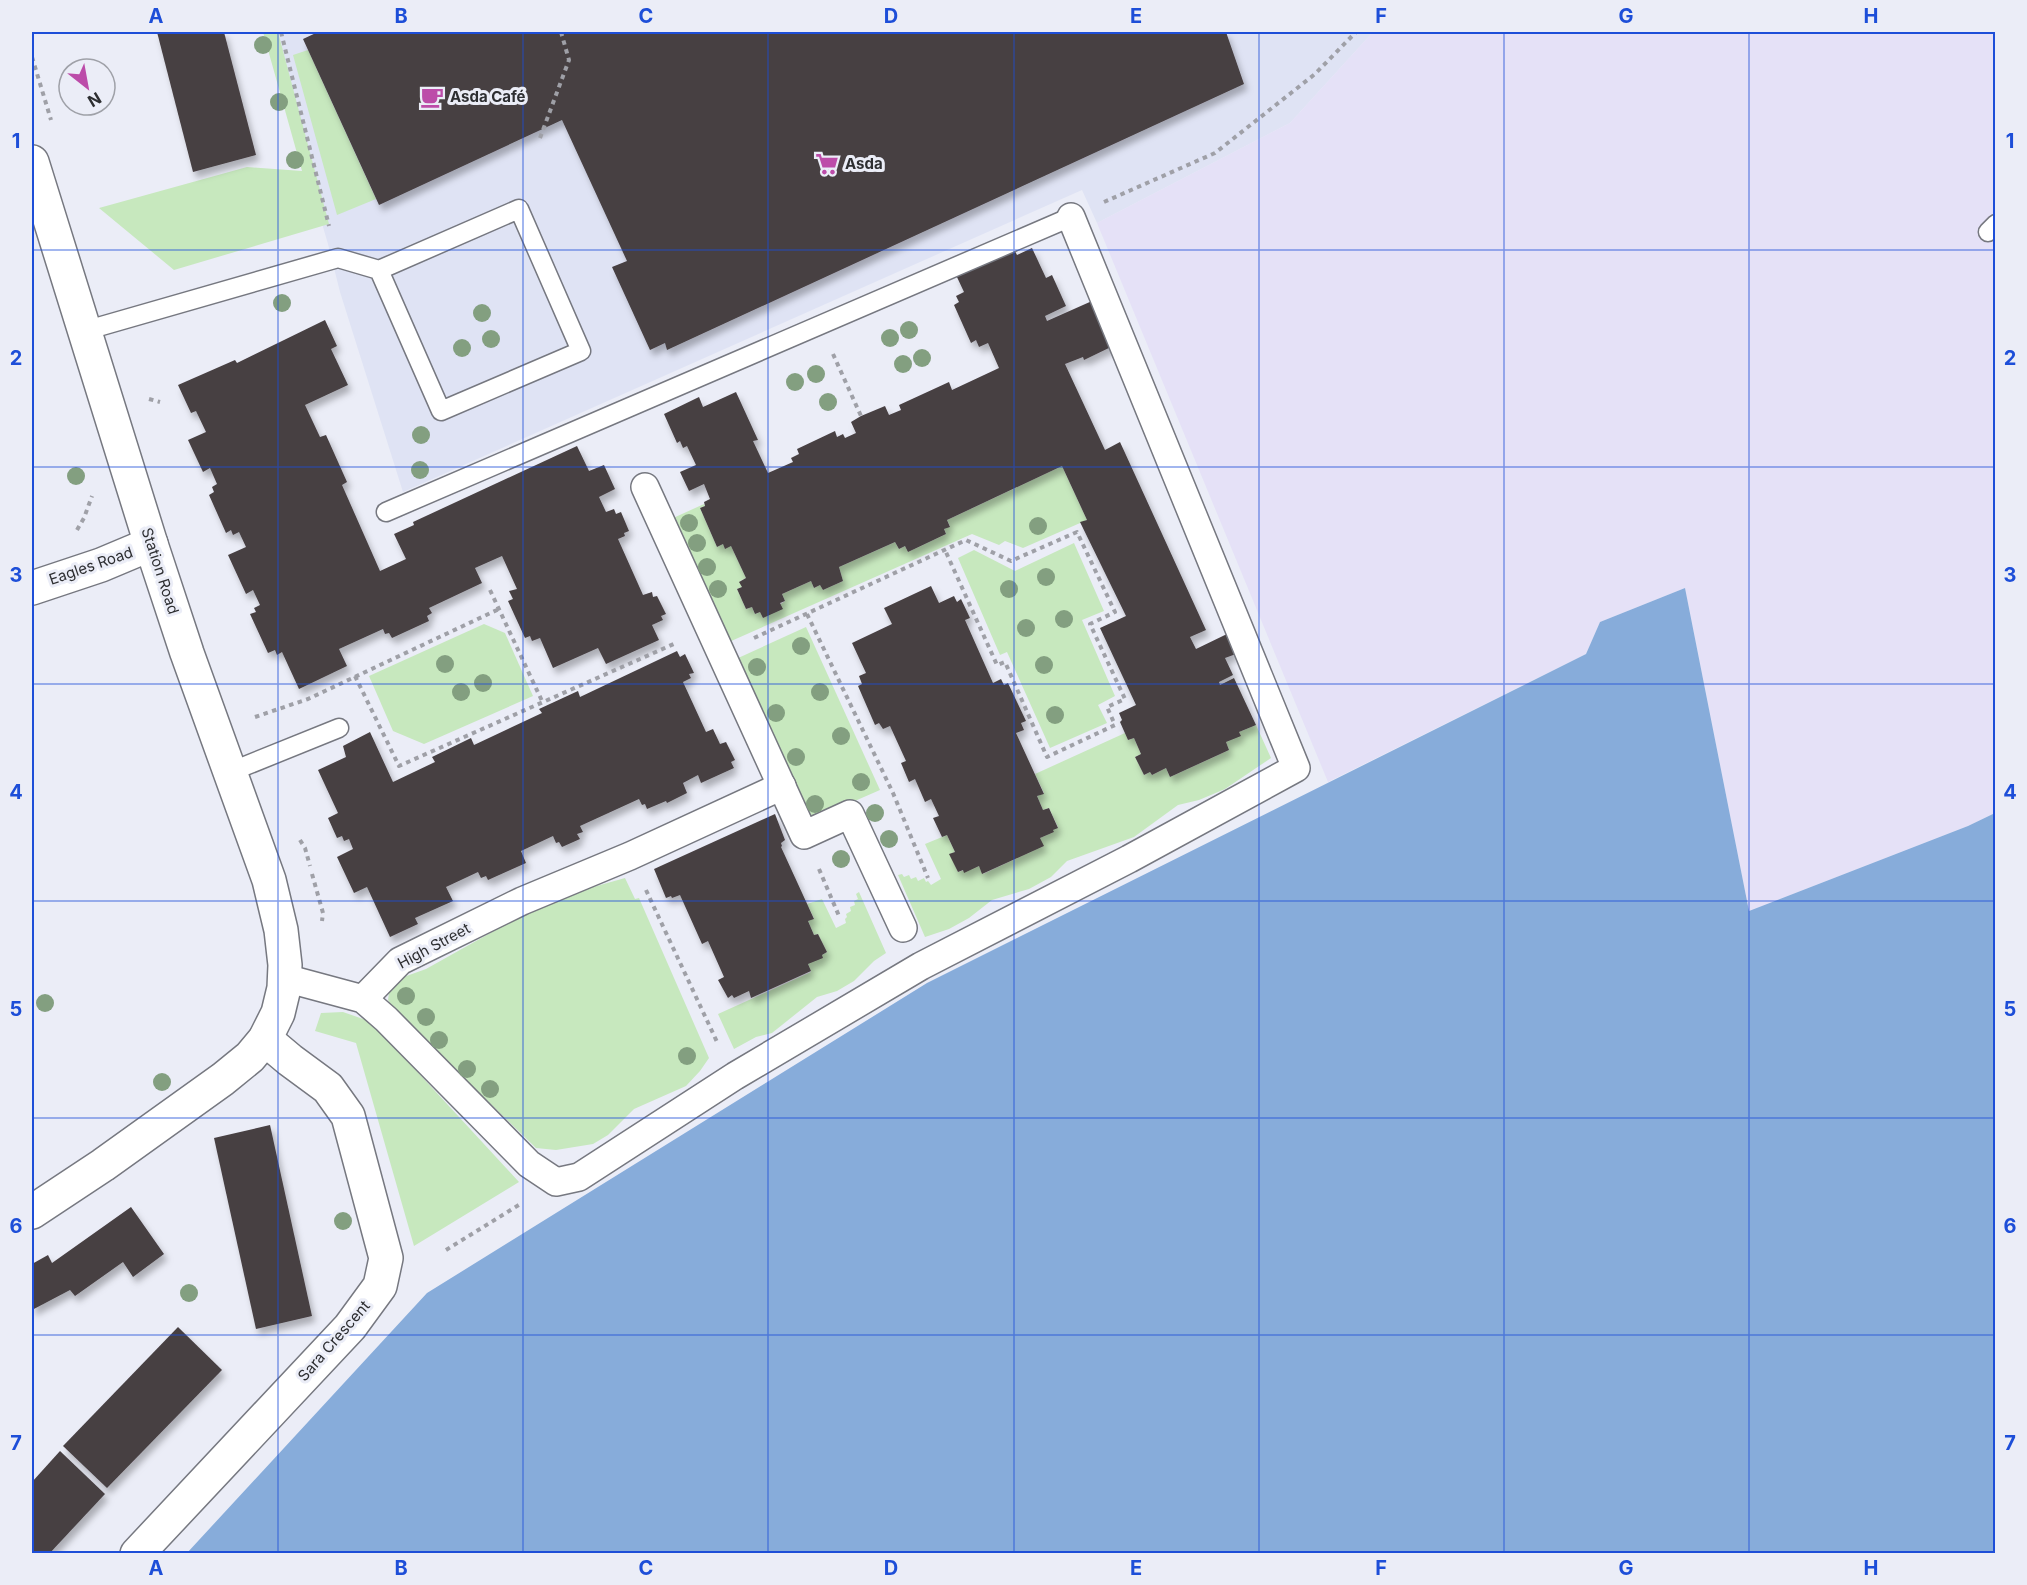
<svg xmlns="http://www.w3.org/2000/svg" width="2027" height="1585" font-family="Inter,sans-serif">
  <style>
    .built { fill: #dfe3f4 }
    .industrial { fill: #e5e1f7 }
    .green { fill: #c7e8be }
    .water { fill: #87acda }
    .building { fill: #473f42; filter: url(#shadow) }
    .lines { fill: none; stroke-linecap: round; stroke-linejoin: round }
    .service-casing { stroke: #767880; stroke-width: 21 }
    .pedestrian-casing { stroke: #767880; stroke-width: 30 }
    .minor-casing { stroke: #767880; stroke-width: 36 }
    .secondary-casing { stroke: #767880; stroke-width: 36 }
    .path { stroke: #9fa0a7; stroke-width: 4; stroke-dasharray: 4.5 4.5; stroke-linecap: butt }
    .service { stroke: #fff; stroke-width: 18 }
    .pedestrian { stroke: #fff; stroke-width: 27 }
    .minor { stroke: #fff; stroke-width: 33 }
    .secondary { stroke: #fff; stroke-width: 33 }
    .tree { fill: #839f80 }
    .grid { fill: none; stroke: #1d4ed8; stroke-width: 1.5; stroke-opacity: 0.55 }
    .labels { text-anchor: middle; stroke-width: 6; stroke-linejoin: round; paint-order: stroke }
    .poi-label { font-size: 15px; font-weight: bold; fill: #2d2e31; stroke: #ebedf7; text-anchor: start }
    .street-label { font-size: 15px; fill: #2d2e31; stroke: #ebedf7 }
    .neatline { fill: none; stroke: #1d4ed8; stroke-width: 2 }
    .grid-label { font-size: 20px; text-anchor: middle; font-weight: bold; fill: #1d4ed8 }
  </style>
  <defs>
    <filter id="shadow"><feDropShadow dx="3.5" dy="6" stdDeviation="3" flood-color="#0004"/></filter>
  </defs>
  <rect width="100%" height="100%" fill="#ebedf7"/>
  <polygon class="built" points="266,32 1373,32 1290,123 1097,223 1082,190 403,492 340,292 328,244"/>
  <polygon class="industrial" points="1373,32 1995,32 1995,813 1968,826 1749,911 1685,588 1600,622 1586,654 1328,782 1097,223 1290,123"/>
  <g class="green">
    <polygon points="263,32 278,32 329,224 174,270 99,208 247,167 302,171"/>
    <polygon points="308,50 376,199 337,215 293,55"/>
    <polygon points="1062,466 1087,520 1023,548 1005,541 999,545 972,534 729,642 671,519 704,504 705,506 700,508 717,547 723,544 725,548 731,546 746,578 740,581 742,587 737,589 746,609 752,607 755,614 760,612 763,618 785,601 782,594 811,581 814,588 820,585 823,590 843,581 839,567 895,542 899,549 905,546 908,552 946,534 944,529 950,526 947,520"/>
    <polygon points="1074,543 1104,611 1082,620 1115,696 1098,705 1107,723 1050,748 1007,652 1000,655 958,558 974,550 1015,571"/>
    <polygon points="484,624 505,633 533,696 424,744 393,731 369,676"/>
    <polygon points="806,627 880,790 809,821 736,659"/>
    <polygon points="1256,725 1271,758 1225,789 1199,800 1178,805 1134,837 1067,861 1051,877 1029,889 992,900 969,918 949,929 925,937 898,875 902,874 904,877 909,875 911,879 916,877 918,881 924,878 926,882 928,881 931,885 941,879 925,844 947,835 955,852 950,854 958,872 979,866 983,874 1043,846 1040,838 1053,832 1053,830 1058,827 1049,808 1043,810 1037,796 1044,793 1035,774 1125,733 1128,740 1134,738 1141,754 1135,757 1144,775 1150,772 1152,775 1166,768 1170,777 1229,750 1226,742 1240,735 1239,732"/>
    <polygon points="625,878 635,899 639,898 709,1058 700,1071 686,1086 634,1109 608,1135 593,1144 556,1150 536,1148 394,1010 388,1000 390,986 398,979 426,969 551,899"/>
    <polygon points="859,892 886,953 874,961 854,981 837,991 817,997 772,1033 756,1037 734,1049 718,1014 811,972 808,964 827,952 818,934 814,935 808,921 814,918 807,904 822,899 836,928 846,923 845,919 847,917 846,914 851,911 850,907 855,905 854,901 858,899 856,894"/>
    <polygon points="343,1012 366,1020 388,1040 519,1182 414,1246 356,1043 315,1031 321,1013"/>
  </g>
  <polygon class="water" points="1685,588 1749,911 1968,826 1995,813 1995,1553 187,1553 427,1293 927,983 1586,654 1600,622"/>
  <g class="building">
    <polygon points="157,32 224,32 256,155 193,172"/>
    <polygon points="318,32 1226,32 1244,84 667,350 665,343 650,350 612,267 627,261 562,120 379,205 303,39"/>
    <polygon points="1032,248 1046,278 1052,275 1066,306 1045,316 1047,321 1092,301 1113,346 1084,360 1083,357 1065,364 1105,450 1120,442 1206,630 1190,637 1196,649 1227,634 1236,654 1225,658 1233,675 1219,682 1220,685 1234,678 1256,725 1239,732 1241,736 1226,742 1229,750 1170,777 1166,768 1152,775 1150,772 1144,775 1135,757 1141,754 1134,738 1128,740 1120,722 1122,720 1119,713 1136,705 1100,628 1126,616 1080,522 1087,520 1062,466 947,520 950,527 944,529 946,534 908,552 905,546 899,549 895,542 839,567 843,581 823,590 820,585 814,588 811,581 782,594 785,601 780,603 783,609 763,618 760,612 755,614 752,607 746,609 737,589 742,587 739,582 746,578 731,546 725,549 723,544 717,547 700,508 705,506 704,502 710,499 704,484 689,491 680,472 696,465 687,446 683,448 680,441 677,443 664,414 699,397 703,407 736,392 758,440 753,441 768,473 793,462 791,458 799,454 797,449 835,431 837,437 843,434 845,438 856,433 851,422 861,416 885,406 889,415 901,410 899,405 949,382 952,390 999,368 988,343 979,347 976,340 971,343 954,305 959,302 956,296 964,292 956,275 1014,249 1017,255"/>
    <polygon points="325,320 337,346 331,349 348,385 305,405 320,437 326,435 347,482 342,485 380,571 406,559 394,534 414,525 413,522 577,446 589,471 604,465 615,489 599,497 606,512 614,509 616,514 621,512 629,531 624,533 625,536 618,539 643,595 652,592 653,597 657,596 666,614 661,616 663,620 652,625 659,640 606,664 598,648 553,668 540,638 532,641 530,636 525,638 508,601 513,599 509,591 517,589 502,556 475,568 482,583 429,608 432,613 427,616 429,621 392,638 389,633 385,634 383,629 339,649 347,666 299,689 282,652 277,655 275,650 268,653 250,614 256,612 254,608 260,605 253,590 246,594 228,555 246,547 239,532 233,535 231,530 226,533 209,495 214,492 212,487 217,484 210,468 203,472 188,440 206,432 196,411 191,413 178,385 235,360 237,363"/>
    <polygon points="931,586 939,603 954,596 957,602 961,599 970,618 965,620 993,683 1001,679 1004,685 1008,683 1026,721 1021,723 1024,730 1016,733 1044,794 1037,796 1043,810 1049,808 1058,828 1053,830 1054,832 1040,838 1044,846 982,874 979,866 964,873 963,870 958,872 949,854 955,852 947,835 942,837 933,818 939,816 931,799 925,802 915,779 909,782 901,763 906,761 890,726 883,729 879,723 875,725 858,686 862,684 859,676 866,673 852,643 892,624 884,608"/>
    <polygon points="677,651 680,657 685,654 694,673 689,674 691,678 683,682 706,732 713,729 720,744 726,742 735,760 731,762 734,768 701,783 698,775 683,783 687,793 667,803 666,801 647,809 645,804 642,805 639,799 580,826 583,832 577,834 580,839 562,847 559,842 556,843 553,836 521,851 526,863 488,880 486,876 481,878 478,872 446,887 453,901 415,918 418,924 390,937 367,887 354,893 337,857 353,849 349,839 344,841 342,836 337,838 328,818 338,813 318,770 346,757 343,746 370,732 393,782 435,762 432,757 471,738 474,745 542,713 539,709 578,691 580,697"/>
    <polygon points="775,814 785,840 781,843 782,846 781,847 814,919 808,921 814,935 818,934 827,952 822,955 823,958 808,964 811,971 751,998 749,991 734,998 732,995 728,998 718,980 724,977 708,941 702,944 680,895 672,898 671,896 666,898 654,869"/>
    <polygon points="270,1125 312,1316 256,1329 214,1138"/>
    <polygon points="131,1207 164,1254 133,1277 123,1262 75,1296 70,1290 32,1310 32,1264 48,1255 52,1263"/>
    <polygon points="178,1327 222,1370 107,1488 63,1446"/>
    <polygon points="60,1451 105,1494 49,1554 32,1554 32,1482"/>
  </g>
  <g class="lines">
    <g class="service-casing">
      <g id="service">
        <polyline points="1988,232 1996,224"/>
        <polyline points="84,331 338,258 379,270 519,209 581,351 441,411 379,270"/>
        <polyline points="386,512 1071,217"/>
        <polyline points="230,772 339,728"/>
      </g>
    </g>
    <g class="pedestrian-casing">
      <g id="pedestrian">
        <polyline points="645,487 804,835 850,814 903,928"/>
        <polyline points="285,978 363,999 386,1019 529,1164 556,1182 579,1177 735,1076 921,966 1129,859 1296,768 1071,217"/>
        <polyline points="363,999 400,961 522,901 630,856 782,786"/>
      </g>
    </g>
    <g class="minor-casing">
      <g id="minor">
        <polyline points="32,588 101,565 151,544"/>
        <polyline points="137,1554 350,1327 380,1286 386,1258 348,1116 328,1088 290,1060 265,1039"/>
      </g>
    </g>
    <g class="secondary-casing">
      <polyline id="secondary" points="32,162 151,544 187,653 269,880 281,930 285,965 284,988 278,1013 265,1039 250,1057 223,1079 103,1165 32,1212"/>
    </g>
    <g class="path">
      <polyline points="281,32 329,226"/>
      <polyline points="32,57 51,120"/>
      <polyline points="540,138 569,60 561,32"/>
      <polyline points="1104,202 1215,153 1315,74 1356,32"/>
      <polyline points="833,354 861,416"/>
      <polyline points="149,399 160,402"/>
      <polyline points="77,530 84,518 92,496"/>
      <polyline points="490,590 542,701"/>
      <polyline points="807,614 893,793 928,878"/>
      <polyline points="754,638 966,540 1011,561 1077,532 1115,612 1090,624 1125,699 1107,707 1115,725 1047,757 1005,662 997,665 945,550"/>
      <polyline points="355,676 399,766 676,643"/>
      <polyline points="255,717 308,699 499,609"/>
      <polyline points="300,840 305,848 310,866"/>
      <polyline points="819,869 839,916"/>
      <polyline points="312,874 323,913 322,921"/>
      <polyline points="646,890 718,1044"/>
      <polyline points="446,1250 522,1203"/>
    </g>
    <use href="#service" class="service"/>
    <use href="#pedestrian" class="pedestrian"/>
    <use href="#minor" class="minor"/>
    <use href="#secondary" class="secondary"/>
  </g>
  <g class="tree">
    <circle cx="263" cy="45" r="9"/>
    <circle cx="279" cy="102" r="9"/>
    <circle cx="295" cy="160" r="9"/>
    <circle cx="282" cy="303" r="9"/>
    <circle cx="482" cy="313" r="9"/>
    <circle cx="909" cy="330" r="9"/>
    <circle cx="890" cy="338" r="9"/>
    <circle cx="491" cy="339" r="9"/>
    <circle cx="462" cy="348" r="9"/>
    <circle cx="922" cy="358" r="9"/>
    <circle cx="903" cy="364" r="9"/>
    <circle cx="816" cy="374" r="9"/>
    <circle cx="795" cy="382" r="9"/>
    <circle cx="828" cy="402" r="9"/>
    <circle cx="421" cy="435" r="9"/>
    <circle cx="420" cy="470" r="9"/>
    <circle cx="76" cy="476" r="9"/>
    <circle cx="689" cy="523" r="9"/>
    <circle cx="1038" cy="526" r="9"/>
    <circle cx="697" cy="543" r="9"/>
    <circle cx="707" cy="567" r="9"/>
    <circle cx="1046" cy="577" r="9"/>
    <circle cx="718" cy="589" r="9"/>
    <circle cx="1009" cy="589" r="9"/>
    <circle cx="1064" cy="619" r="9"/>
    <circle cx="1026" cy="628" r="9"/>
    <circle cx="801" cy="646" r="9"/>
    <circle cx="445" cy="664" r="9"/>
    <circle cx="1044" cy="665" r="9"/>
    <circle cx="757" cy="667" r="9"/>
    <circle cx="483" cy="683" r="9"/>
    <circle cx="461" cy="692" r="9"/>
    <circle cx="820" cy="692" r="9"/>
    <circle cx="776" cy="713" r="9"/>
    <circle cx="1055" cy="715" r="9"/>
    <circle cx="841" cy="736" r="9"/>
    <circle cx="796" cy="757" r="9"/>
    <circle cx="861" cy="782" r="9"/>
    <circle cx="815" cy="804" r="9"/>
    <circle cx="875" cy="813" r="9"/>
    <circle cx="889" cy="839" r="9"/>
    <circle cx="841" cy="859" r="9"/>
    <circle cx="406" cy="996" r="9"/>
    <circle cx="45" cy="1003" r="9"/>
    <circle cx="426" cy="1017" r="9"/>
    <circle cx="439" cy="1040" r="9"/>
    <circle cx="687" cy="1056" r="9"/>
    <circle cx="467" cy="1069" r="9"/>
    <circle cx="162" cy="1082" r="9"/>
    <circle cx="490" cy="1089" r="9"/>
    <circle cx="343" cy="1221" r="9"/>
    <circle cx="189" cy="1293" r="9"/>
  </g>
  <path class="grid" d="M278,32V1554M523,32V1554M768,32V1554M1014,32V1554M1259,32V1554M1504,32V1554M1749,32V1554M32,250H1996M32,467H1996M32,684H1996M32,901H1996M32,1118H1996M32,1335H1996"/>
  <defs>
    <g id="cafe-bare" transform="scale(1.8)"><path d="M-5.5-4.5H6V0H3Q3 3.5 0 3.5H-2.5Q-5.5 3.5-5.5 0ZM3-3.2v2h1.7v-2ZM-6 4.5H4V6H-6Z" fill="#bc4ca9" stroke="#ebedf7" stroke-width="2.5" paint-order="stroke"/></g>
    <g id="supermarket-bare" transform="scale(1.8)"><path d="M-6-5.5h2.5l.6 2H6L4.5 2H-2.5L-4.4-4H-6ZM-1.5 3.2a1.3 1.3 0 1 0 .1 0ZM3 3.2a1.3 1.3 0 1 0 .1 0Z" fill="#bc4ca9" stroke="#ebedf7" stroke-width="2.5" paint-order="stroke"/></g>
  </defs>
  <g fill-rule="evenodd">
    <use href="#cafe-bare" x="432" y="97"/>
    <use href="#supermarket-bare" x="827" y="164"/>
  </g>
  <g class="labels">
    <g class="poi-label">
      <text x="450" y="102">Asda Café</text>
      <text x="845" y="169">Asda</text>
    </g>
    <g class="street-label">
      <text transform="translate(91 566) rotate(-19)" y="5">Eagles Road</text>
      <text transform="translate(160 571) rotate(72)" y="5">Station Road</text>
      <text transform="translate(434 946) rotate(-28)" y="5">High Street</text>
      <text transform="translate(334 1341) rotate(-49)" y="5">Sara Crescent</text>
    </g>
  </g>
  <rect width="2027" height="1585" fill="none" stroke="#ebedf7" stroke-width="66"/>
  <g transform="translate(87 87) rotate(149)"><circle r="28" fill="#ebedf7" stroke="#9fa1a8" stroke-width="1.5"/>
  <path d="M0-4.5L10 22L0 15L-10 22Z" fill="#bc4ca9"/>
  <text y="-9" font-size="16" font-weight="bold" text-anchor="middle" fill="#2d2e31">N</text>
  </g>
  <rect x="33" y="33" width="1961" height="1519" class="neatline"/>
  <g class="grid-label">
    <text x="156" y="23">A</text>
    <text x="401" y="23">B</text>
    <text x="646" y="23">C</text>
    <text x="891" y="23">D</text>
    <text x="1136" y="23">E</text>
    <text x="1381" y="23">F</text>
    <text x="1626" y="23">G</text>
    <text x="1871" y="23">H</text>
    <text x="16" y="148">1</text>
    <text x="2010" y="148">1</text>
    <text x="16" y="365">2</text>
    <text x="2010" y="365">2</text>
    <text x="16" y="582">3</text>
    <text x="2010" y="582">3</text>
    <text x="16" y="799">4</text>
    <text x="2010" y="799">4</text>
    <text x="16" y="1016">5</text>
    <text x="2010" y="1016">5</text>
    <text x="16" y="1233">6</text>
    <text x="2010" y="1233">6</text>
    <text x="16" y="1450">7</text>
    <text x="2010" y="1450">7</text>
    <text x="156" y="1575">A</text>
    <text x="401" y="1575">B</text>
    <text x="646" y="1575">C</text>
    <text x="891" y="1575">D</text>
    <text x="1136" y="1575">E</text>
    <text x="1381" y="1575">F</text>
    <text x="1626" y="1575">G</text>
    <text x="1871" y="1575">H</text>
  </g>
</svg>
